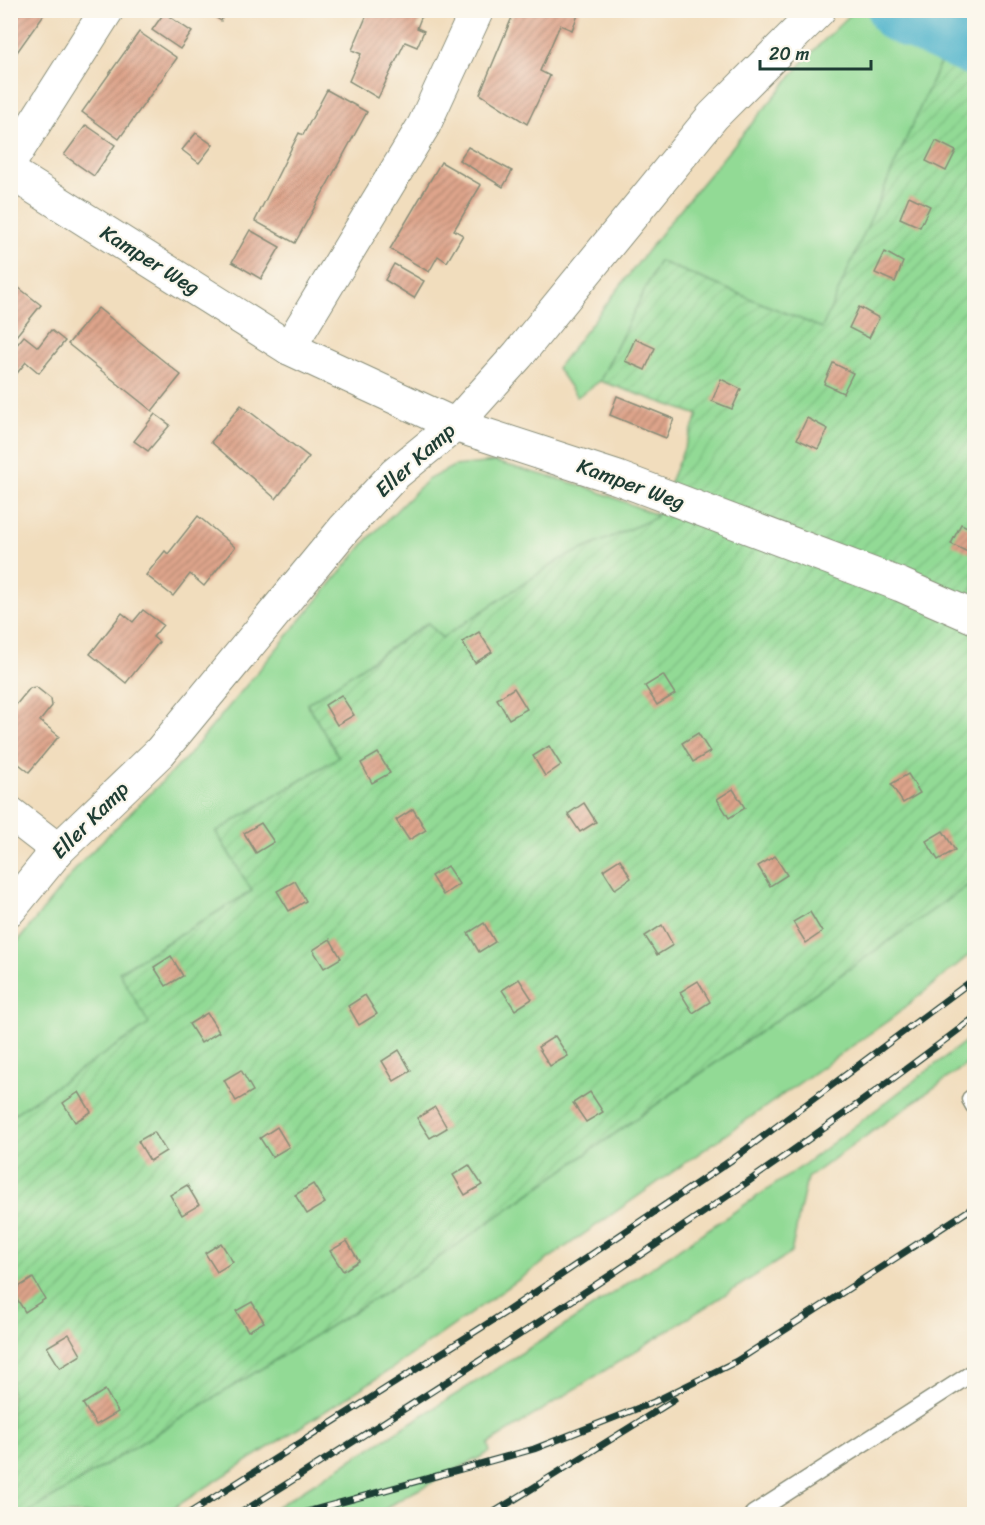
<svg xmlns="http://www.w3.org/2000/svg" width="985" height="1525" font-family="Sriracha,sans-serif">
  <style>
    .grass { fill: #92da95; stroke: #588c64; stroke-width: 1.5 }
    .garden { fill: url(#garden-furrows); stroke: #588c64; stroke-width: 1.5 }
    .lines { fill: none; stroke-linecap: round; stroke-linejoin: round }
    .river { stroke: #4db3cb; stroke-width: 68 }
    .building { fill: url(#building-hatch) }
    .service-casing { stroke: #888d78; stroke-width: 19 }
    .minor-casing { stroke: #888d78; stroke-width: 35 }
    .tertiary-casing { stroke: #888d78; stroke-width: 35 }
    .service { stroke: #fff; stroke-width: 16 }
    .minor { stroke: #fff; stroke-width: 33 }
    .tertiary { stroke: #fff; stroke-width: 33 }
    .rail-casing { stroke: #1f3d34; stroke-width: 7 }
    .rail { stroke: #fbf7ec; stroke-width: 4.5; stroke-dasharray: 14; stroke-linecap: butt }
    .labels { text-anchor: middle; stroke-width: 4.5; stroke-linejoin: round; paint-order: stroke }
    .street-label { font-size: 21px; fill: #1f3d34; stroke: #fbf7ec }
  </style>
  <defs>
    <pattern id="garden-furrows" width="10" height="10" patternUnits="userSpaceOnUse" patternTransform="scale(1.5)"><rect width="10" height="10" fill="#92da95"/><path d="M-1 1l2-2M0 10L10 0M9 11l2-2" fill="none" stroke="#7dbc81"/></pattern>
    <pattern id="building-hatch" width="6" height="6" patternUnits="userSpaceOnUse" patternTransform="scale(1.5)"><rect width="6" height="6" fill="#dea48b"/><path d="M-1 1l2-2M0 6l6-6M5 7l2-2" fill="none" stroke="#b38772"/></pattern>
  </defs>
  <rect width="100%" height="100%" fill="#fbf7ec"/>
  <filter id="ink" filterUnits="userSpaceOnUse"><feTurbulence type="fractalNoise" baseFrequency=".0167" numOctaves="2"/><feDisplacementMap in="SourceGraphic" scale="12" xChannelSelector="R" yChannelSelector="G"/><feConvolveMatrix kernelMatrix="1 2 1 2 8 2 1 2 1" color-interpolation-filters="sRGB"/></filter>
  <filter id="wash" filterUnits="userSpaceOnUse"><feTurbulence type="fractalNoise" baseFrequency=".008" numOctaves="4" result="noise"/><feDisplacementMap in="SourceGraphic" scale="24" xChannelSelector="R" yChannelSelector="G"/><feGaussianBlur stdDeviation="1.35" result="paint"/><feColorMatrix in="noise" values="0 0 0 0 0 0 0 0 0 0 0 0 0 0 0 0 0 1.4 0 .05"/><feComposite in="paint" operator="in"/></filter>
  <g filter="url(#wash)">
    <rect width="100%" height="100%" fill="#f1ddbd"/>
    <g class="grass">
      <polygon points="855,10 974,11 822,329 659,261 600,381 577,397 557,368 672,219 810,54"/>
      <polygon points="495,462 587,487 682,525 561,559 442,638 427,623 307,704 339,757 216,832 252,891 120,971 150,1024 11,1116 11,950 83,860 186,758 368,539 427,480 454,466"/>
      <polygon points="974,881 974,951 892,1018 390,1370 164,1514 26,1514 421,1270"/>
      <polygon points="974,1035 974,1059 807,1178 791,1253 488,1444 490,1452 406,1496 377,1514 265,1514 555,1332 801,1167"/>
    </g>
    <polygon class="garden" points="963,11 974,11 974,881 421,1270 26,1514 11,1514 11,1116 149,1024 119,972 252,891 216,832 339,757 307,704 428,623 442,638 561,559 655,518 698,415 600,381 659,261 822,328"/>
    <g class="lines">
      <polyline class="river" points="902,10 974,42"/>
    </g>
    <g id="blocks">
      <g class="building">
        <polygon points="10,10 47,10 10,62"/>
        <polygon points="205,10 226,10 221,21"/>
        <polygon points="369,10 424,10 417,28 424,31 417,47 405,42 378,98 349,81 361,54 352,50"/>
        <polygon points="515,10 580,10 572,30 560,25 540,71 550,76 527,124 480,94"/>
        <polygon points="164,13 192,32 180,49 152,30"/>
        <polygon points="139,32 177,58 119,139 82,112"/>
        <polygon points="327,90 367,112 295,243 255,221 299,133 303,135"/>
        <polygon points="86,125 115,145 94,176 64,155"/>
        <polygon points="196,133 213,145 199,163 182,150"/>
        <polygon points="936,141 956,151 946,171 926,161"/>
        <polygon points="468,147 512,171 503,187 459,160"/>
        <polygon points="441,162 481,185 454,230 463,235 447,262 438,256 429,272 390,249"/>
        <polygon points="909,196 930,206 920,227 900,218"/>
        <polygon points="250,230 280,247 261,279 232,262"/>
        <polygon points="885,252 903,262 895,282 875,273"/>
        <polygon points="394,264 424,281 414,298 385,280"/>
        <polygon points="10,281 41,305 12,341 10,340"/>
        <polygon points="859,307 879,318 869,338 849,328"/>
        <polygon points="98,308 181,375 152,411 68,344"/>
        <polygon points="51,330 65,341 39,373 26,362 14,377 10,375 10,353 24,336 38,347"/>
        <polygon points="635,339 655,348 645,370 625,361"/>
        <polygon points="833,363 853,373 843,393 824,384"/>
        <polygon points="721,379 741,389 732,409 712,401"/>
        <polygon points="617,396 674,419 666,438 610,415"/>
        <polygon points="241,405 309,457 276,499 211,442"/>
        <polygon points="155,414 170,425 148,451 134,441"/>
        <polygon points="807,418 828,429 818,449 797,439"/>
        <polygon points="198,516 235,547 204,586 190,574 173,596 146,575 165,551 168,554"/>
        <polygon points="961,524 974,530 972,554 951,544"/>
        <polygon points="143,610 163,625 153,637 159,642 126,683 90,654 122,613 133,622"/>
        <polygon points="479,632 492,652 475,663 462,642"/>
        <polygon points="663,675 675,694 657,705 645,686"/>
        <polygon points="36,687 51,699 52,706 40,721 59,736 29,772 10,757 10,712 30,688"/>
        <polygon points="514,688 527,709 509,719 497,699"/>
        <polygon points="341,695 354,715 337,725 325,705"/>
        <polygon points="698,733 710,752 693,762 682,743"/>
        <polygon points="549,746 561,765 545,776 533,756"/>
        <polygon points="378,753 390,773 372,783 361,763"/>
        <polygon points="908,774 920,793 903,803 891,784"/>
        <polygon points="733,789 745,808 729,818 717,799"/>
        <polygon points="584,803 596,822 580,832 568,814"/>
        <polygon points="413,809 426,830 409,840 396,820"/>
        <polygon points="261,823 274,842 256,853 244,833"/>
        <polygon points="943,831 955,850 938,860 926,841"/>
        <polygon points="775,856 787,875 770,886 758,866"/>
        <polygon points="620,859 631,878 615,889 603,870"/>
        <polygon points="447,866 459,884 443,895 431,876"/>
        <polygon points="295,881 306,901 289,911 277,891"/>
        <polygon points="810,912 822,932 806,943 793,922"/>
        <polygon points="484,923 495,942 479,952 468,933"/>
        <polygon points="662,925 673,945 657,955 645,936"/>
        <polygon points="330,939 341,958 324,968 313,950"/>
        <polygon points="171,956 183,976 166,986 154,967"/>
        <polygon points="519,979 532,999 515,1010 502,990"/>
        <polygon points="698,981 710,1002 693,1013 680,992"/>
        <polygon points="365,995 377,1014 359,1025 348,1006"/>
        <polygon points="207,1013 219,1032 201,1043 189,1024"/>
        <polygon points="555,1036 568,1056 550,1066 538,1047"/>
        <polygon points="399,1050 411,1071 394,1081 382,1061"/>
        <polygon points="241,1070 253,1091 236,1101 224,1080"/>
        <polygon points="79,1092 91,1112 75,1122 63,1103"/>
        <polygon points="590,1092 603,1112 586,1122 573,1103"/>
        <polygon points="435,1107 447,1128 430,1138 417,1118"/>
        <polygon points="277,1127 289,1147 272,1157 260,1138"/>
        <polygon points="154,1132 166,1151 150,1161 138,1141"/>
        <polygon points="469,1165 482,1185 465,1195 453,1175"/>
        <polygon points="313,1184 325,1203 307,1214 295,1195"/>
        <polygon points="187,1185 199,1205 182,1215 170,1195"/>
        <polygon points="347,1241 359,1261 343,1271 330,1251"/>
        <polygon points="221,1243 233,1262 217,1272 205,1253"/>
        <polygon points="33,1278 45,1299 25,1312 12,1291"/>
        <polygon points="252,1302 264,1322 248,1331 236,1311"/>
        <polygon points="69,1334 81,1355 60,1368 47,1347"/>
        <polygon points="105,1390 118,1412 96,1425 83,1404"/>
      </g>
    </g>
  </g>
  <g filter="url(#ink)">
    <use href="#blocks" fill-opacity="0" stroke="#888d78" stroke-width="1.5"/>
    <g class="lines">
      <g class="service-casing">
        <g id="service">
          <polyline points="970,1099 974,1106"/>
          <polyline points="753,1514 974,1372"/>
        </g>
      </g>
      <g class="minor-casing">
        <g id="minor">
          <polyline points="10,162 107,10"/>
          <polyline points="10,172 289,348 455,425 618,478 901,585 974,617"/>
          <polyline points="289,348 424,125 477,10"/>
          <polyline points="10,813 58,850"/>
        </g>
      </g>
      <g class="tertiary-casing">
        <polyline id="tertiary" points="10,909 58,850 160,752 344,529 395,474 455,425 518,355 713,116 819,10"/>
      </g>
      <use href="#service" class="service"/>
      <use href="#minor" class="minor"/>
      <use href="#tertiary" class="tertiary"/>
      <g class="rail-casing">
        <g id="rail">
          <polyline points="188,1514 506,1312 733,1159 974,979"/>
          <path d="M239,1514C489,1356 739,1197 974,1018"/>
          <polyline points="299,1514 534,1449 654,1402 737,1361 974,1207"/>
          <polyline points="491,1514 674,1400"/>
        </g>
      </g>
      <use href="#rail" class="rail"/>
    </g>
  </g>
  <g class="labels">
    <g class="street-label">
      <text transform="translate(150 260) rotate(32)" y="7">Kamper Weg</text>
      <text transform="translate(415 460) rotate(-42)" y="7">Eller Kamp</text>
      <text transform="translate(631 484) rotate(20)" y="7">Kamper Weg</text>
      <text transform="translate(90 820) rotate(-45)" y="7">Eller Kamp</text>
    </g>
  </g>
  <rect width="985" height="1525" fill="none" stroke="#fbf7ec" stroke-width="36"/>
  <path d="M760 60v9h111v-9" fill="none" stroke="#1f3d34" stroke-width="3"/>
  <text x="769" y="60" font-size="18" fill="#1f3d34" stroke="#fbf7ec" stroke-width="4.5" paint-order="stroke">20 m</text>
</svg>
